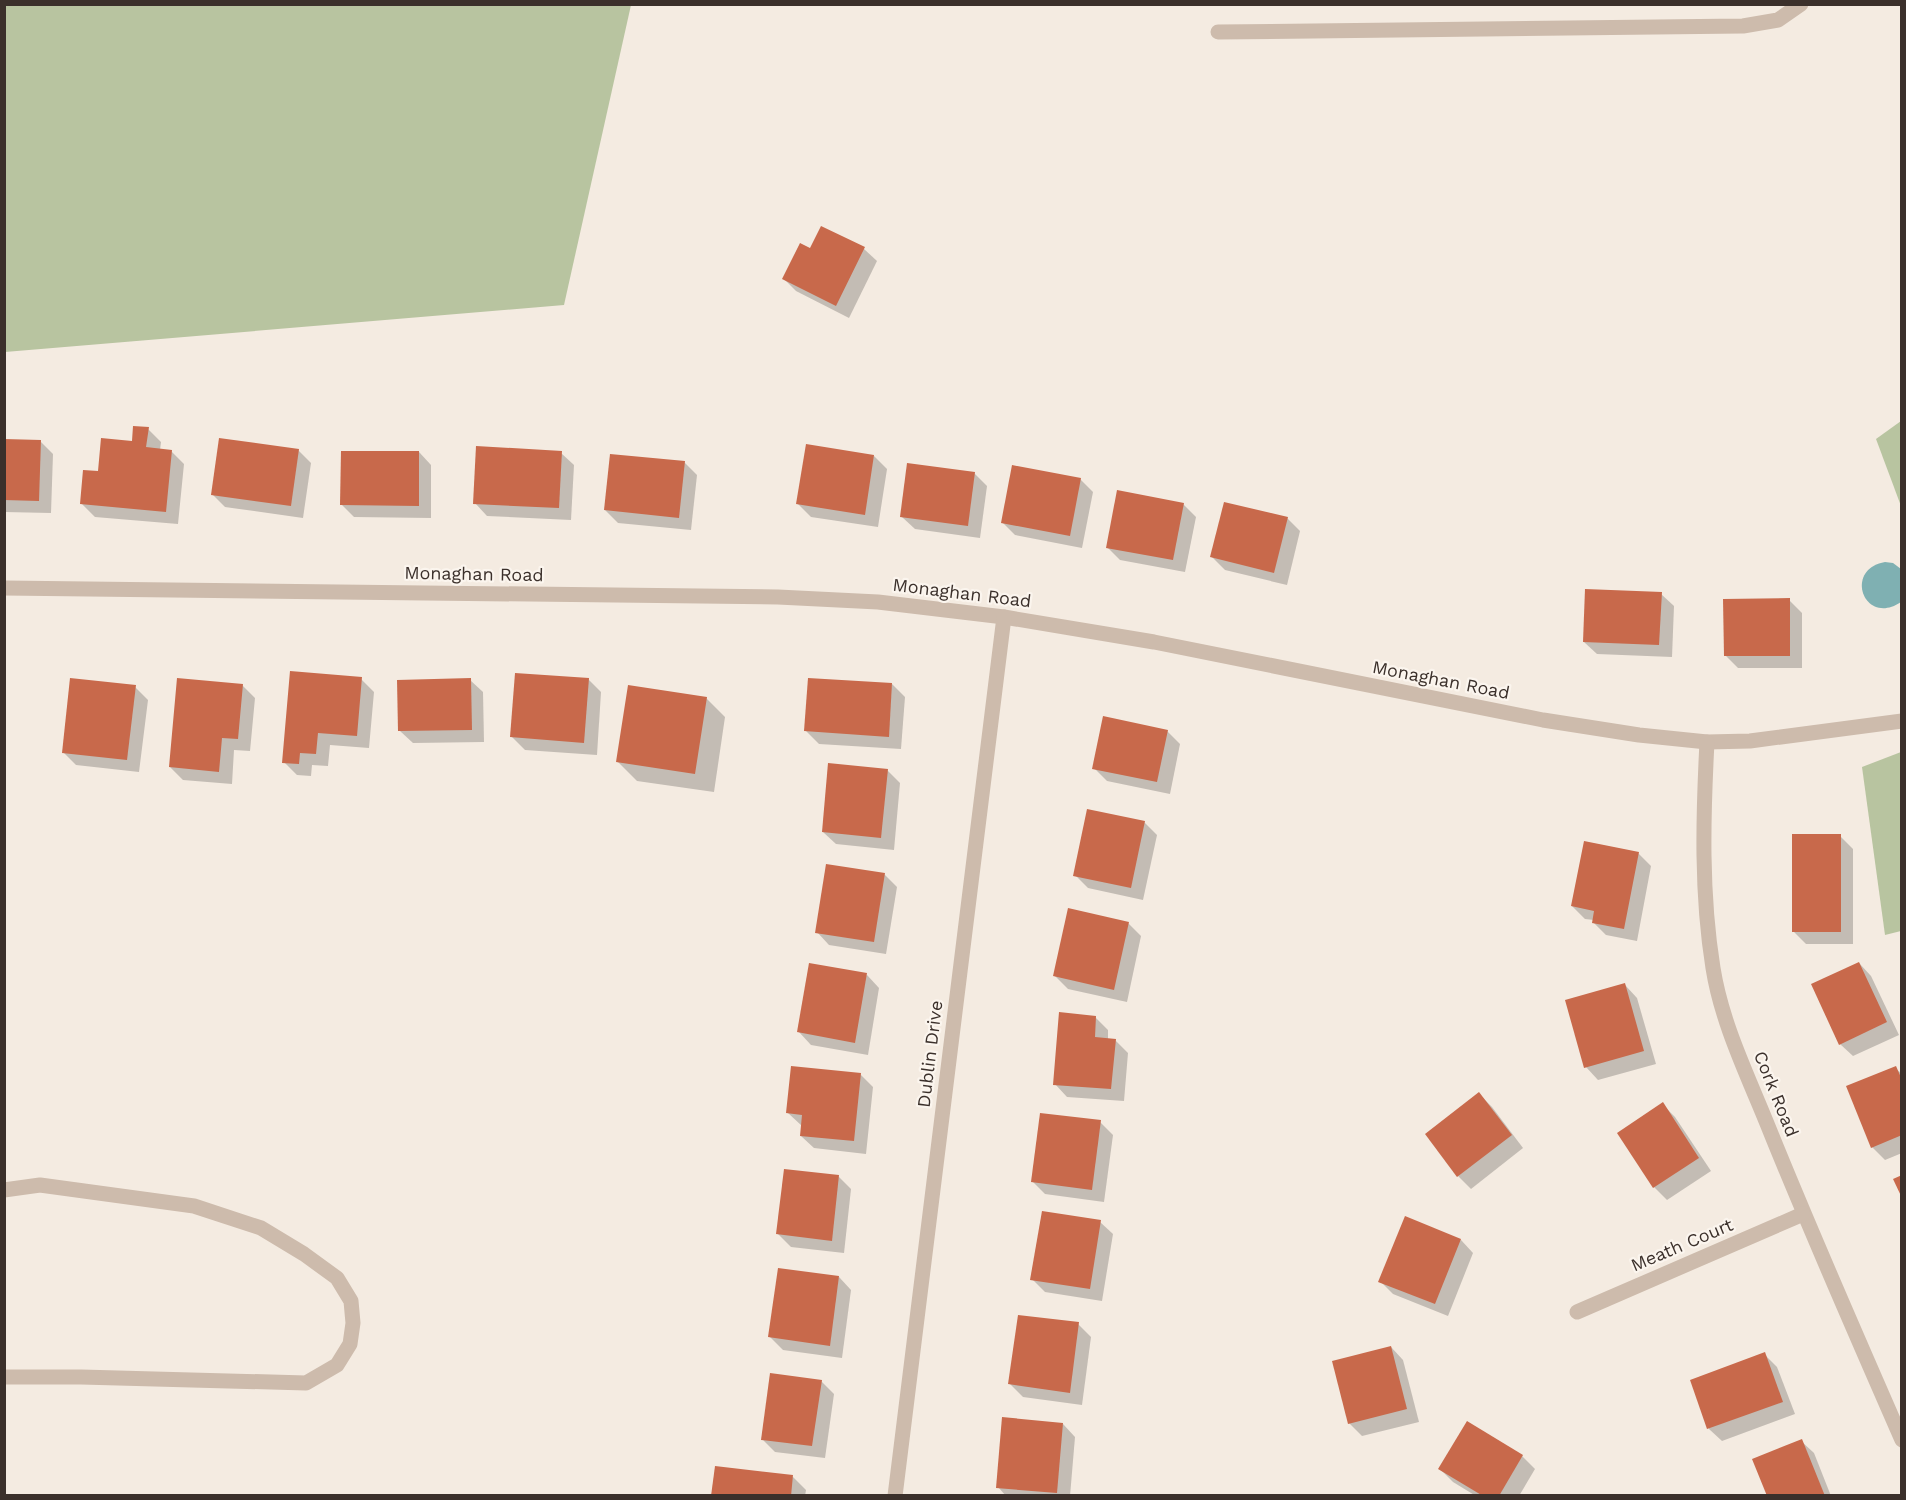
<svg xmlns="http://www.w3.org/2000/svg" width="1906" height="1500" font-family="'Work Sans',sans-serif">
  <style>
    .green { fill: #b8c4a0 }
    .water { fill: #7fb0b2 }
    .shadow { fill: #0003 }
    .building { fill: #c8694b }
    .lines { fill: none; stroke-linecap: round; stroke-linejoin: round }
    .minor { stroke: #cdbbac; stroke-width: 15 }
    .labels { text-anchor: middle; stroke-width: 4.5; stroke-linejoin: round; paint-order: stroke }
    .street-label { font-size: 18px; fill: #3b302b; stroke: #fbf5ee }
  </style>
  <rect width="100%" height="100%" fill="#f4ebe1"/>
  <g class="green">
    <polygon points="5,4 631,5 564,305 5,352"/>
    <polygon points="1901,421 1901,506 1876,439"/>
    <polygon points="1901,752 1901,931 1885,935 1862,767"/>
  </g>
  <path class="water" d="M1885,562L1893,563L1901,569V602C1864,627 1843,569 1885,562Z"/>
  <g class="shadow">
    <polygon points="864,249 877,261 849,318 796,291 783,278 811,250"/>
    <polygon points="148,429 161,442 160,450 171,451 184,464 178,524 95,517 82,504 99,473"/>
    <polygon points="4,440 40,441 53,454 51,513 4,512"/>
    <polygon points="298,450 311,463 303,518 225,507 212,494"/>
    <polygon points="419,452 431,465 431,518 354,517 342,505"/>
    <polygon points="561,453 574,465 571,520 487,516 475,503"/>
    <polygon points="874,456 887,469 878,527 811,517 798,504"/>
    <polygon points="684,462 697,475 691,530 618,523 605,510"/>
    <polygon points="974,473 987,486 980,538 915,529 902,517"/>
    <polygon points="1080,479 1093,492 1082,548 1015,535 1002,522"/>
    <polygon points="1183,504 1196,517 1185,572 1120,560 1107,547"/>
    <polygon points="1287,518 1300,531 1287,585 1225,570 1212,557"/>
    <polygon points="1661,594 1674,606 1672,657 1597,654 1584,642"/>
    <polygon points="1789,600 1802,613 1802,668 1738,668 1725,655"/>
    <polygon points="361,679 374,692 369,748 330,745 328,766 312,765 311,776 297,775 284,762"/>
    <polygon points="588,679 601,692 597,755 525,750 512,737"/>
    <polygon points="470,680 483,692 484,742 413,743 400,731"/>
    <polygon points="892,684 905,697 901,749 819,744 806,731"/>
    <polygon points="242,685 255,698 250,751 234,750 232,784 183,780 170,767"/>
    <polygon points="135,687 148,700 139,772 76,765 63,752"/>
    <polygon points="706,698 725,717 714,792 637,781 618,762"/>
    <polygon points="1167,731 1180,744 1170,794 1107,781 1094,768"/>
    <polygon points="887,770 900,783 894,850 836,844 823,832"/>
    <polygon points="1144,822 1157,835 1143,900 1088,888 1075,875"/>
    <polygon points="1840,836 1853,849 1853,944 1806,944 1793,931"/>
    <polygon points="1638,853 1651,866 1637,941 1606,935 1594,923 1594,920 1585,919 1572,906"/>
    <polygon points="884,874 897,887 886,954 829,945 817,932"/>
    <polygon points="1128,923 1141,936 1127,1002 1068,989 1055,976"/>
    <polygon points="1859,963 1871,976 1899,1035 1853,1056 1840,1044"/>
    <polygon points="867,975 879,988 868,1055 811,1045 799,1032"/>
    <polygon points="1625,985 1637,998 1656,1064 1598,1080 1586,1067"/>
    <polygon points="1095,1017 1108,1030 1108,1039 1115,1040 1128,1053 1124,1101 1067,1097 1055,1084"/>
    <polygon points="1895,1068 1902,1074 1902,1153 1885,1160 1872,1147"/>
    <polygon points="860,1074 873,1087 866,1154 814,1148 801,1136 802,1126 788,1113"/>
    <polygon points="1479,1094 1492,1107 1523,1148 1471,1189 1458,1176"/>
    <polygon points="1662,1104 1675,1117 1711,1171 1667,1200 1654,1187 1619,1133"/>
    <polygon points="1100,1122 1113,1135 1104,1202 1045,1194 1032,1181"/>
    <polygon points="838,1176 851,1189 844,1253 791,1247 778,1234"/>
    <polygon points="1100,1222 1113,1234 1102,1301 1045,1292 1032,1279"/>
    <polygon points="1461,1240 1473,1253 1448,1316 1393,1294 1380,1281"/>
    <polygon points="839,1277 851,1290 842,1358 783,1350 770,1337"/>
    <polygon points="1078,1324 1091,1337 1082,1405 1023,1397 1010,1384"/>
    <polygon points="1391,1347 1403,1360 1419,1422 1362,1436 1349,1423"/>
    <polygon points="1764,1354 1777,1367 1795,1414 1722,1441 1709,1429 1692,1381"/>
    <polygon points="821,1381 834,1394 825,1458 775,1452 762,1439"/>
    <polygon points="1063,1424 1075,1437 1070,1496 1006,1496 998,1487"/>
    <polygon points="1801,1441 1814,1453 1831,1496 1769,1496"/>
    <polygon points="1522,1456 1535,1469 1519,1496 1476,1496 1453,1482 1440,1469"/>
    <polygon points="793,1477 806,1490 805,1496 713,1496"/>
    <polygon points="1631,1494 1633,1496 1614,1496"/>
  </g>
  <g class="building">
    <polygon points="821,226 865,247 836,306 782,279 800,243 810,248"/>
    <polygon points="133,426 149,427 146,447 172,450 166,512 80,504 83,470 98,471 101,438 132,441"/>
    <polygon points="219,438 299,449 291,506 211,495"/>
    <polygon points="4,439 41,440 39,501 4,500"/>
    <polygon points="806,444 874,455 865,515 796,504"/>
    <polygon points="476,446 562,451 559,508 473,504"/>
    <polygon points="341,451 419,451 419,506 340,505"/>
    <polygon points="610,454 685,461 679,518 604,510"/>
    <polygon points="907,463 975,472 968,526 900,517"/>
    <polygon points="1012,465 1081,478 1070,536 1001,523"/>
    <polygon points="1117,490 1184,503 1173,560 1106,548"/>
    <polygon points="1224,502 1288,517 1274,573 1210,557"/>
    <polygon points="1585,589 1662,592 1659,645 1583,642"/>
    <polygon points="1790,598 1790,656 1724,656 1723,599"/>
    <polygon points="290,671 362,677 357,736 318,733 316,754 300,753 299,764 282,763"/>
    <polygon points="515,673 589,678 584,743 510,737"/>
    <polygon points="70,678 136,685 127,760 62,753"/>
    <polygon points="177,678 243,684 238,739 222,738 219,772 169,767"/>
    <polygon points="471,678 472,730 398,731 397,680"/>
    <polygon points="808,678 892,683 889,737 804,731"/>
    <polygon points="628,685 707,697 695,774 616,762"/>
    <polygon points="1103,716 1168,730 1157,782 1092,769"/>
    <polygon points="828,763 888,769 881,838 822,832"/>
    <polygon points="1087,809 1145,821 1131,888 1073,876"/>
    <rect x="1792" y="834" width="49" height="98"/>
    <polygon points="1584,841 1639,852 1624,929 1592,923 1594,911 1571,906"/>
    <polygon points="826,864 885,873 874,942 815,933"/>
    <polygon points="1068,908 1129,922 1114,990 1053,976"/>
    <polygon points="1859,962 1887,1022 1839,1045 1811,984"/>
    <polygon points="809,963 867,973 855,1043 797,1032"/>
    <polygon points="1625,983 1644,1051 1584,1068 1565,1000"/>
    <polygon points="1059,1012 1096,1016 1095,1037 1116,1039 1111,1089 1053,1085"/>
    <polygon points="791,1066 861,1073 854,1141 800,1136 802,1115 786,1113"/>
    <polygon points="1896,1066 1902,1080 1902,1135 1871,1148 1846,1086"/>
    <polygon points="1479,1092 1512,1135 1457,1177 1425,1134"/>
    <polygon points="1663,1102 1699,1158 1653,1188 1617,1133"/>
    <polygon points="1040,1113 1101,1120 1092,1190 1031,1182"/>
    <polygon points="784,1169 839,1175 832,1241 776,1234"/>
    <polygon points="1902,1175 1902,1198 1893,1179"/>
    <polygon points="1042,1211 1101,1220 1090,1289 1030,1280"/>
    <polygon points="1405,1216 1461,1239 1435,1304 1378,1282"/>
    <polygon points="778,1268 839,1276 830,1346 768,1337"/>
    <polygon points="1018,1315 1079,1322 1070,1393 1008,1384"/>
    <polygon points="1391,1346 1407,1409 1348,1424 1332,1361"/>
    <polygon points="1765,1352 1783,1402 1707,1429 1690,1380"/>
    <polygon points="770,1373 822,1380 812,1446 761,1440"/>
    <polygon points="1002,1417 1063,1423 1057,1493 996,1488"/>
    <polygon points="1467,1421 1523,1455 1499,1496 1483,1496 1438,1469"/>
    <polygon points="1802,1439 1825,1496 1767,1496 1752,1459"/>
    <polygon points="715,1466 793,1475 791,1496 711,1496"/>
  </g>
  <g class="lines">
    <g class="minor">
      <polyline points="1218,32 1743,26 1778,20 1801,4"/>
      <polyline points="4,588 778,597 878,602 1004,617 1154,642 1543,720 1639,735 1707,742 1750,741 1902,721"/>
      <path d="M1707,742C1703,818 1701,893 1713,968C1722,1025 1749,1078 1770,1131C1812,1235 1857,1337 1902,1440"/>
      <polyline points="4,1190 40,1185 194,1206 261,1228 304,1254 337,1278 351,1301 353,1323 350,1344 337,1365 306,1383 81,1377 4,1377"/>
      <polyline points="1577,1312 1803,1214"/>
      <polyline points="895,1496 1004,617"/>
    </g>
  </g>
  <g class="labels">
    <g class="street-label">
      <text transform="translate(474 574) rotate(1)" y="6">Monaghan Road</text>
      <text transform="translate(962 593) rotate(7)" y="6">Monaghan Road</text>
      <text transform="translate(1441 680) rotate(11)" y="6">Monaghan Road</text>
      <text transform="translate(930 1054) rotate(-83)" y="6">Dublin Drive</text>
      <text transform="translate(1776 1094) rotate(68)" y="6">Cork Road</text>
      <text transform="translate(1682 1245) rotate(-23)" y="6">Meath Court</text>
    </g>
  </g>
  <rect width="1906" height="1500" fill="none" stroke="#3b302b" stroke-width="12"/>
</svg>
